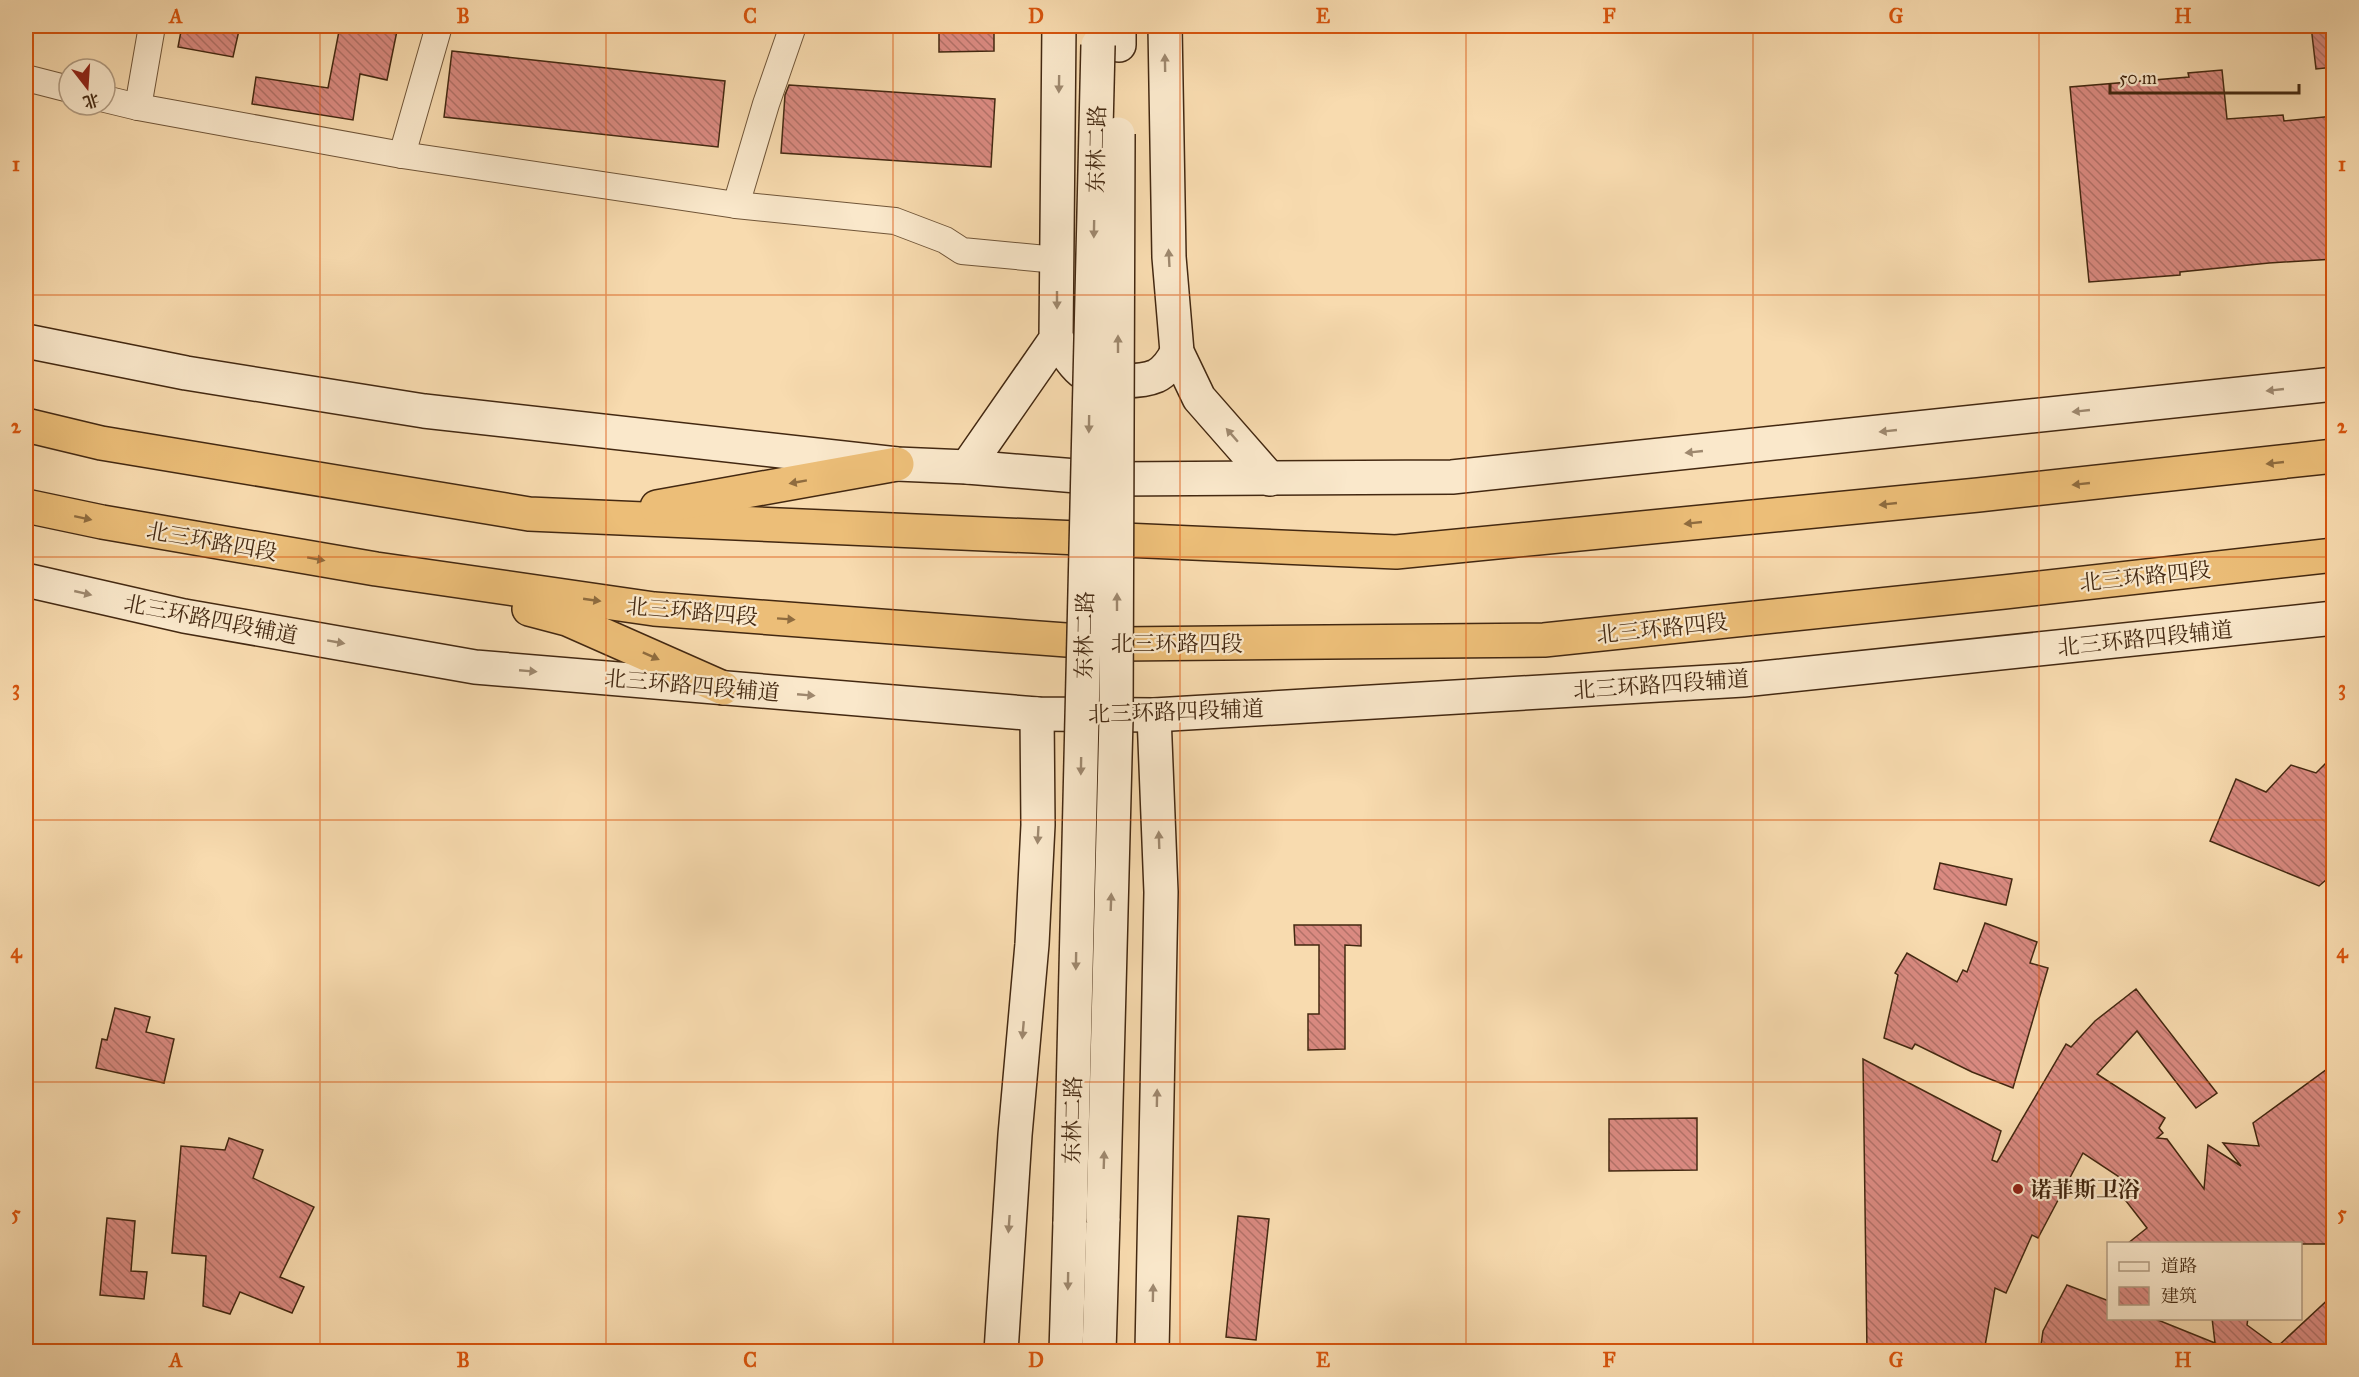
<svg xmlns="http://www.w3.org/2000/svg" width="2359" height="1377" font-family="'IM FELL Great Primer','Noto Serif SC',serif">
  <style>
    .building { fill: url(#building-back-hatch); stroke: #432811; stroke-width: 1.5 }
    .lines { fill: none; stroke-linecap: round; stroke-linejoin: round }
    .street-casing { stroke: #705538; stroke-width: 28 }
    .secondary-casing { stroke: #432811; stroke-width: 36 }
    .highway-casing { stroke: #432811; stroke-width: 36 }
    .street { stroke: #fae8cb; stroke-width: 26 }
    .secondary { stroke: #fae8cb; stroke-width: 33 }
    .highway { stroke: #ecbe78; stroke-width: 33 }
    .secondary-bridge-casing { stroke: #432811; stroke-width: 36; stroke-linecap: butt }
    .secondary-bridge { stroke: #fae8cb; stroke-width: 33 }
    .oneway { fill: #9e886e }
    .oneway2 { fill: #8f6c3f }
    .grid { fill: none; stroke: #d8540c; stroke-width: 1.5; stroke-opacity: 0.55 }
    .poi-dot { fill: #8f2418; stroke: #fae8cb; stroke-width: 2 }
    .labels { text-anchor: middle; stroke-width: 4.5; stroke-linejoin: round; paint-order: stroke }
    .street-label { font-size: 22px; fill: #432811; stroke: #fae8cb }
    .poi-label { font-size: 22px; font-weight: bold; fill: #432811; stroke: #fae8cb; text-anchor: start }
    .neatline { fill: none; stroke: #d8540c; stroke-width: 2 }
    .grid-label { font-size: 20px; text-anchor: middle; font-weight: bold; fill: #d8540c }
  </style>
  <defs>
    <pattern id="building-back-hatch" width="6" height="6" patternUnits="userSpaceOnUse" patternTransform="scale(1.5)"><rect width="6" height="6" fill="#da8a81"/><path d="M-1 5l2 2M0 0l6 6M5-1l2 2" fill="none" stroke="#b27168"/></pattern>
  </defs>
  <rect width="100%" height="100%" fill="#f8dbaf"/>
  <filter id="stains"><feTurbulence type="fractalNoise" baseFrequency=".00333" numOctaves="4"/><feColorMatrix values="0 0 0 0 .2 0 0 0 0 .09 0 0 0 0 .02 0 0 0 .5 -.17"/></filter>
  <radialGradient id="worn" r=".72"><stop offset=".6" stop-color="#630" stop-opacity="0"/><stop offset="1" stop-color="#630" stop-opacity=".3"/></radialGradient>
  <g class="building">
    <polygon points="182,26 240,26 233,57 178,47"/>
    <polygon points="340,26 398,26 387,80 360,74 353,120 252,104 256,77 328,88"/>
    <polygon points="939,26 994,26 994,51 939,52"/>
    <polygon points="2311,26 2334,26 2334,67 2316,69"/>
    <polygon points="452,51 725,81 718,147 444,117"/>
    <polygon points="2222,70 2227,119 2283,115 2284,121 2334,116 2334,259 2269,263 2180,272 2180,275 2089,282 2070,87 2189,77 2188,73"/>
    <polygon points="789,85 995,99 991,167 781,153 785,95"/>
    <polygon points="2334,755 2334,873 2319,886 2210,841 2236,779 2266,792 2291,765 2316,773"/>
    <polygon points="1940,863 2012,879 2006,905 1934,889"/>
    <polygon points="1985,923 2037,942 2030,963 2048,968 2013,1088 1972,1072 1915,1044 1912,1049 1884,1038 1898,975 1895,973 1907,953 1957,982 1963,970 1967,972"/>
    <polygon points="1294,925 1361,925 1361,946 1345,945 1345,1049 1308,1050 1308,1014 1319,1014 1319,945 1295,945"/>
    <polygon points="2136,989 2217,1093 2196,1108 2137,1031 2097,1074 2165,1118 2159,1128 2163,1133 2157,1138 2167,1139 2204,1189 2208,1145 2241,1166 2223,1143 2259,1146 2253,1123 2334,1064 2334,1244 2127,1244 2147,1228 2119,1192 2130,1184 2083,1153 2038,1238 2032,1235 2006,1293 1995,1288 1984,1352 1867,1352 1863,1059 2001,1131 1992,1160 1997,1162 2066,1044 2071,1047 2095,1021"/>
    <polygon points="115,1008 150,1017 146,1032 174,1039 164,1083 96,1068 102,1039 107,1040"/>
    <polygon points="1697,1118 1697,1170 1609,1171 1609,1119"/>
    <polygon points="229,1138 263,1150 253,1178 314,1207 280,1277 304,1287 292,1313 240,1292 230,1314 203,1306 206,1256 172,1253 181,1146 225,1150"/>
    <polygon points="1238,1216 1269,1219 1256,1340 1226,1337"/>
    <polygon points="107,1218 135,1221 131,1271 147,1272 144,1299 100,1295"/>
    <polygon points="2067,1285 2109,1301 2109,1318 2153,1318 2215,1343 2212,1318 2248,1318 2247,1325 2277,1347 2334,1294 2334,1352 2040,1352 2043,1331"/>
  </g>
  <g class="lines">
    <g class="street-casing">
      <g id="street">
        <polyline points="26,78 69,89"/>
        <polyline points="105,99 138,107 402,155 736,205 766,104 793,26"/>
        <polyline points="138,107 152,26"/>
        <polyline points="402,155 439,26"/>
        <polyline points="736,205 895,221 945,240 962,251 1057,260"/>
      </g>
    </g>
    <g class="secondary-casing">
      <g id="secondary">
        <polyline points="1165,26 1169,257 1177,352 1199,398 1270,479"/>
        <polyline points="1119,45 1119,26"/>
        <path d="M1056,339C1065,350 1074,368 1087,375C1102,382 1140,383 1156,376C1166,371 1172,362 1177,352"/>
        <polyline points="26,341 186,373 424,411 897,464 967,467 1113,479 1452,477 2334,384"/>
        <polyline points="967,467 1056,339 1059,26"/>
        <polyline points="26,580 184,616 475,667 1037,714 1154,715 1743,680 2334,618"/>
        <polyline points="1001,1352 1015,1135 1032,944 1038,825 1037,714"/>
        <polyline points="1066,1352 1070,1222"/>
        <polyline points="1099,1352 1103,1218"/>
        <polyline points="1152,1352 1161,892 1154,715"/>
      </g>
    </g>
    <g class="highway-casing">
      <g id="highway">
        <polyline points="26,425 101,443 529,514 1396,552 1978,495 2334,456"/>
        <polyline points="26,506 102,522 376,569 654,609 1120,644 1544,640 2004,592 2334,555"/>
        <polyline points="657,507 897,464"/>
        <polyline points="529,609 567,619 723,688"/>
      </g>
    </g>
    <use href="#street" class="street"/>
    <use href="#secondary" class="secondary"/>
    <use href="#highway" class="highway"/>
    <g class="secondary-bridge-casing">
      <g id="secondary-bridge">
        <polyline points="1103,1218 1116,719 1118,134"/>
        <polyline points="1070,1222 1098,45"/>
      </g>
    </g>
    <use href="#secondary-bridge" class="secondary-bridge"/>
  </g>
  <defs><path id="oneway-solid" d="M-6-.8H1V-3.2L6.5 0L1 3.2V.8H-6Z" transform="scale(1.5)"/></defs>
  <g class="oneway">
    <use href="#oneway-solid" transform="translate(1165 63) rotate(-91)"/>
    <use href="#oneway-solid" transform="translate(1059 84) rotate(91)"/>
    <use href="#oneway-solid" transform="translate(1094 229) rotate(91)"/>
    <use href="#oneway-solid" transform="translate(1169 258) rotate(-93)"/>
    <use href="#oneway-solid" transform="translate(1057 300) rotate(90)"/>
    <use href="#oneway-solid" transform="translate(1118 344) rotate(-90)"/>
    <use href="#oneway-solid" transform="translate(2275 390) rotate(174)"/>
    <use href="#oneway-solid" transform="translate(2081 411) rotate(174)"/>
    <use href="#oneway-solid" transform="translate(1089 424) rotate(91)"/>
    <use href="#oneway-solid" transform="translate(1888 431) rotate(174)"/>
    <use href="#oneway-solid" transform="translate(1232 435) rotate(-131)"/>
    <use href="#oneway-solid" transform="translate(1694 452) rotate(174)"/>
    <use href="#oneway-solid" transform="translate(83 593) rotate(13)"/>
    <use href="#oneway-solid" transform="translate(1117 602) rotate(-90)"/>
    <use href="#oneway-solid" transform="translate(336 642) rotate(10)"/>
    <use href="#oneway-solid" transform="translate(528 671) rotate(5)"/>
    <use href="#oneway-solid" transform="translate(806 695) rotate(5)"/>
    <use href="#oneway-solid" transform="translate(1081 766) rotate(91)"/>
    <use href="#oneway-solid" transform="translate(1038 835) rotate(93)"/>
    <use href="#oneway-solid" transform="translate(1159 840) rotate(-92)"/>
    <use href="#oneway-solid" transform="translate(1111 902) rotate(-88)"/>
    <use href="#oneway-solid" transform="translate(1076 961) rotate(91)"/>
    <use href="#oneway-solid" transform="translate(1023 1030) rotate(95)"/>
    <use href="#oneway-solid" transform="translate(1157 1098) rotate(-89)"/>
    <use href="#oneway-solid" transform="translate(1104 1160) rotate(-88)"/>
    <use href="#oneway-solid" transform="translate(1009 1224) rotate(94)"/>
    <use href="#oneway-solid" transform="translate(1068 1281) rotate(91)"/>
    <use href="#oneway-solid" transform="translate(1153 1293) rotate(-89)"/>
  </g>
  <g class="oneway2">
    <use href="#oneway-solid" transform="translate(2275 463) rotate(174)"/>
    <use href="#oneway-solid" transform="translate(798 482) rotate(170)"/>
    <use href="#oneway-solid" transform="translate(2081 484) rotate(174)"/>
    <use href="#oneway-solid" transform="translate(1888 504) rotate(174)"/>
    <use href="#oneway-solid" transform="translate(83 518) rotate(12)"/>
    <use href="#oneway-solid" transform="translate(1693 523) rotate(174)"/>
    <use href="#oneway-solid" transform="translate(316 559) rotate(10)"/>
    <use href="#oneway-solid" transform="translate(592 600) rotate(8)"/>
    <use href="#oneway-solid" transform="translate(786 619) rotate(4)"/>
    <use href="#oneway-solid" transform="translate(651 656) rotate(24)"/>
  </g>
  <path class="grid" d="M320,26V1352M606,26V1352M893,26V1352M1180,26V1352M1466,26V1352M1753,26V1352M2039,26V1352M26,295H2334M26,557H2334M26,820H2334M26,1082H2334"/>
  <circle class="poi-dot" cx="2018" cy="1189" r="6"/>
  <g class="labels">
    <g class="street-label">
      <text transform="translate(1096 149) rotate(-89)" y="8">东林二路</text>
      <text transform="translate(212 541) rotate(10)" y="8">北三环路四段</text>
      <text transform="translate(2145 576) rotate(-6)" y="8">北三环路四段</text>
      <text transform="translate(692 611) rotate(5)" y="8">北三环路四段</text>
      <text transform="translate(211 619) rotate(11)" y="8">北三环路四段辅道</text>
      <text transform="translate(1662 628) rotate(-6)" y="8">北三环路四段</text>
      <text transform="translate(1084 635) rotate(-89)" y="8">东林二路</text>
      <text transform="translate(2145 638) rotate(-6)" y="8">北三环路四段辅道</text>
      <text x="1177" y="651">北三环路四段</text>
      <text transform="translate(1661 684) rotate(-4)" y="8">北三环路四段辅道</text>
      <text transform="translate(692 685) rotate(5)" y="8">北三环路四段辅道</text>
      <text transform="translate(1176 711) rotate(-2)" y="8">北三环路四段辅道</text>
      <text transform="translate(1072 1120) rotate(-89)" y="8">东林二路</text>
    </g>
    <g class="poi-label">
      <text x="2030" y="1197">诺菲斯卫浴</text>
    </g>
  </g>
  <rect width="2359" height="1377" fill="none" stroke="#f8dbaf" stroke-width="66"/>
  <rect x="2107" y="1242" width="195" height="78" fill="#fae8cb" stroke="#b19b81" stroke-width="1.5"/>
  <rect x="2119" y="1262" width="30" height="9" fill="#fae8cb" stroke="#b19b81" stroke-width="1.5"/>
  <text x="2161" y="1272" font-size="18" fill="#432811">道路</text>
  <rect x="2119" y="1287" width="30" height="18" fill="url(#building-back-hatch)" stroke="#b19b81" stroke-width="1.5"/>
  <text x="2161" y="1302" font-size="18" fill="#432811">建筑</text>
  <g transform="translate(87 87) rotate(163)"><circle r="28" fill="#fae8cb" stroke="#b19b81" stroke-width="1.5"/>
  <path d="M0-4.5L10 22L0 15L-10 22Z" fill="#8f2418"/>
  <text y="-9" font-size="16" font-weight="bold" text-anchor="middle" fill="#432811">北</text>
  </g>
  <path d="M2110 84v9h189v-9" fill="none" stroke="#432811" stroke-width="3"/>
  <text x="2119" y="84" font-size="18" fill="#432811" stroke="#fae8cb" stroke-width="4.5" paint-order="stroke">50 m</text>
  <rect x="33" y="33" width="2293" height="1311" class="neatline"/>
  <g class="grid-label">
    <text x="176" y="23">A</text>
    <text x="463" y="23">B</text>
    <text x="750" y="23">C</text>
    <text x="1036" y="23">D</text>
    <text x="1323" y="23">E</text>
    <text x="1609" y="23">F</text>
    <text x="1896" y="23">G</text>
    <text x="2183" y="23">H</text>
    <text x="16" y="171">1</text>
    <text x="2342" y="171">1</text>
    <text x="16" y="433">2</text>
    <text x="2342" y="433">2</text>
    <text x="16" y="695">3</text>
    <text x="2342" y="695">3</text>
    <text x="16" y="958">4</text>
    <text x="2342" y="958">4</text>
    <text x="16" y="1220">5</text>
    <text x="2342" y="1220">5</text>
    <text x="176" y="1367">A</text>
    <text x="463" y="1367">B</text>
    <text x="750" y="1367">C</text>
    <text x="1036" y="1367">D</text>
    <text x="1323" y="1367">E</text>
    <text x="1609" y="1367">F</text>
    <text x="1896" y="1367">G</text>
    <text x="2183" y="1367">H</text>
  </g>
  <rect width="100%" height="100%" filter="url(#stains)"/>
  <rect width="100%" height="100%" fill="url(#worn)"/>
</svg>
